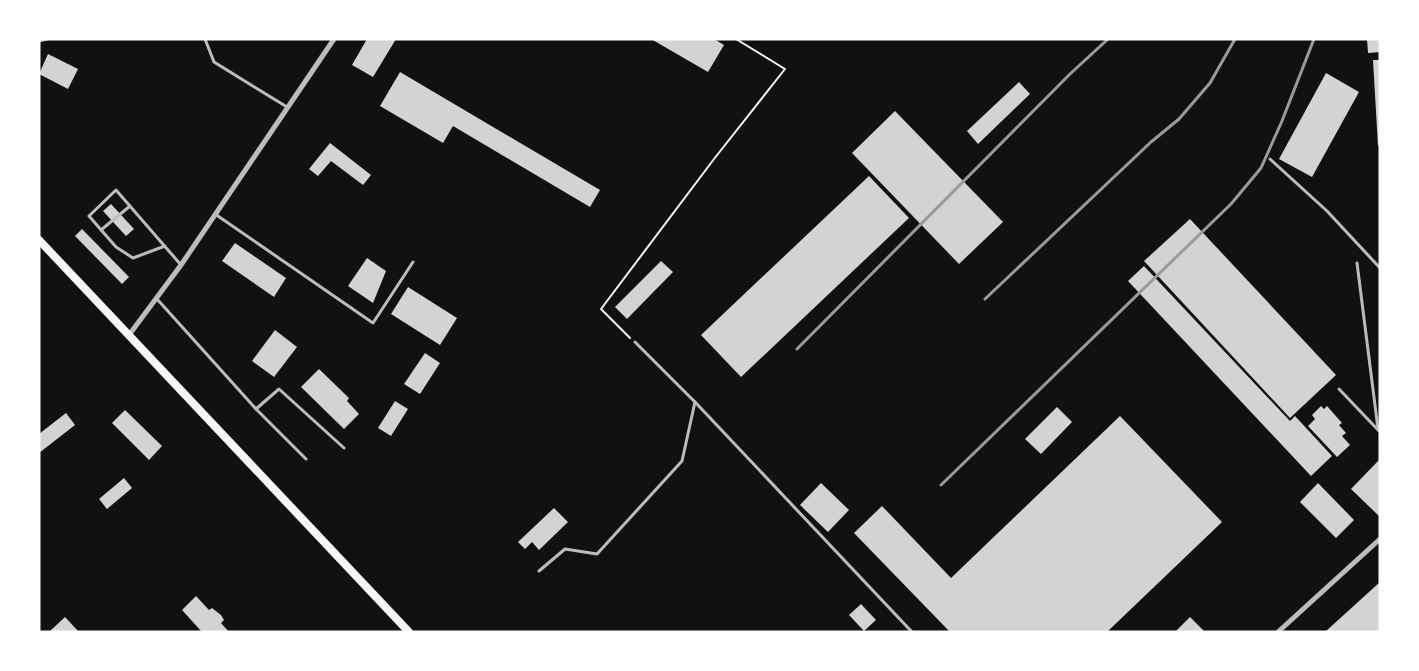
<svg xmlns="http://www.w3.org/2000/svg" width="1419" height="671" font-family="Ubuntu,sans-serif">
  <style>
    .building { fill: #d3d3d3 }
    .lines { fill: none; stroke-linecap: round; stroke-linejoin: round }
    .path { stroke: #f5f5f5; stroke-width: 2 }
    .service { stroke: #bcbcbc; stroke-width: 3 }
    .minor { stroke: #bcbcbc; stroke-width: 5 }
    .secondary { stroke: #f5f5f5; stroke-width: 8 }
    .rail { stroke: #9a9a9a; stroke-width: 3 }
  </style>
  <rect width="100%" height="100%" fill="#111"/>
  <g class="building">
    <polygon points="367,39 396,39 373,77 352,65"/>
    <polygon points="651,39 714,39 724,45 708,72"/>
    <polygon points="1367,39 1380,39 1380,52 1368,53"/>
    <polygon points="48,54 78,69 68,89 39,74"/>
    <polygon points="1373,60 1380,60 1380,146 1378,146"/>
    <polygon points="400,72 600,190 590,207 453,126 443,143 380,106"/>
    <polygon points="1326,73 1359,92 1312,177 1279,159"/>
    <polygon points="1019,82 1030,94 978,144 967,131"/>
    <polygon points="895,111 1003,222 959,264 852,153"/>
    <polygon points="330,143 371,175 363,185 331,161 318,176 309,169"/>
    <polygon points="869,176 909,218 741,377 701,335"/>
    <polygon points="111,204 134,229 126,236 103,211"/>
    <polygon points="1190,219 1336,375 1290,418 1144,261"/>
    <polygon points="82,229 129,277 122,284 75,236"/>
    <polygon points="235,243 286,278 274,297 222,261"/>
    <polygon points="367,258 386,271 373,303 348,286"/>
    <polygon points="661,261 673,272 627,319 615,307"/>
    <polygon points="1144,266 1290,421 1295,416 1332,456 1311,476 1128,281"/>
    <polygon points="408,287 457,318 440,345 391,314"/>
    <polygon points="275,330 297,347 274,377 252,361"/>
    <polygon points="425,353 440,363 420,394 404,384"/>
    <polygon points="319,369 349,398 347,401 359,414 344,429 301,387"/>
    <polygon points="395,401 408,409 391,436 378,428"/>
    <polygon points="1321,406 1324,409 1327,406 1342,423 1339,425 1346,433 1342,436 1350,445 1337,457 1308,426 1315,419 1312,415"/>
    <polygon points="1057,407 1072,422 1041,454 1025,439"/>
    <polygon points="125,410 162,446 149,460 112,423"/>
    <polygon points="66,413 75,425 39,453 39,434"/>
    <polygon points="1120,416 1222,522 1107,632 950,632 854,533 882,506 951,578"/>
    <polygon points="1380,459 1380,517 1351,489"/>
    <polygon points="124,478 132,488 107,509 99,499"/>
    <polygon points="821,483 849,510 828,532 800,505"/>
    <polygon points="1318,483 1354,520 1336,538 1300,502"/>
    <polygon points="554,508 568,522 539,550 532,542 525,549 518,542"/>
    <polygon points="1380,582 1380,632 1325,632"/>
    <polygon points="196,596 209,610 212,608 221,615 224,620 221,623 229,632 202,632 182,610"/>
    <polygon points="861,604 876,620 864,631 849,615"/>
    <polygon points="65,617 79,632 49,632"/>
    <polygon points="1190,617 1205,632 1175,632"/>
  </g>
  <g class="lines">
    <polyline class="path" points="630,338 601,309 714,159 785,69 736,39"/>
    <g class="service">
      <polyline points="205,39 214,62 287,107"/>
      <polyline points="39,41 47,39"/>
      <polyline points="1270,159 1327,211 1380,268"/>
      <polyline points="215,214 373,323 413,262"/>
      <polyline points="101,230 130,206"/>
      <polyline points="165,246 133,258 116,247 89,216 116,190 181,265"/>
      <polyline points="1357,263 1378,429"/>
      <polyline points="157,299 256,409 306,459"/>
      <polyline points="635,342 695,402 912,632"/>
      <polyline points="1339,389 1380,432"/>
      <polyline points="256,409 279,389 344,448"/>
      <polyline points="539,571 565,549 597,554 682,461 695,402"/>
    </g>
    <g class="minor">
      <polyline points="129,335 181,265 334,39"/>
      <polyline points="1278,632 1380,539"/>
    </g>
    <polyline class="secondary" points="39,240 409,632"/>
    <g class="rail">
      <polyline points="985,299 1151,142 1179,119 1210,83 1235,39"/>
      <polyline points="797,349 1070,74 1108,39"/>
      <polyline points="941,485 1231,204 1261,168 1282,121 1314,39"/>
    </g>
  </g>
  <rect width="1419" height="671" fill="none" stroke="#ffffff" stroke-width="81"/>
</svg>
